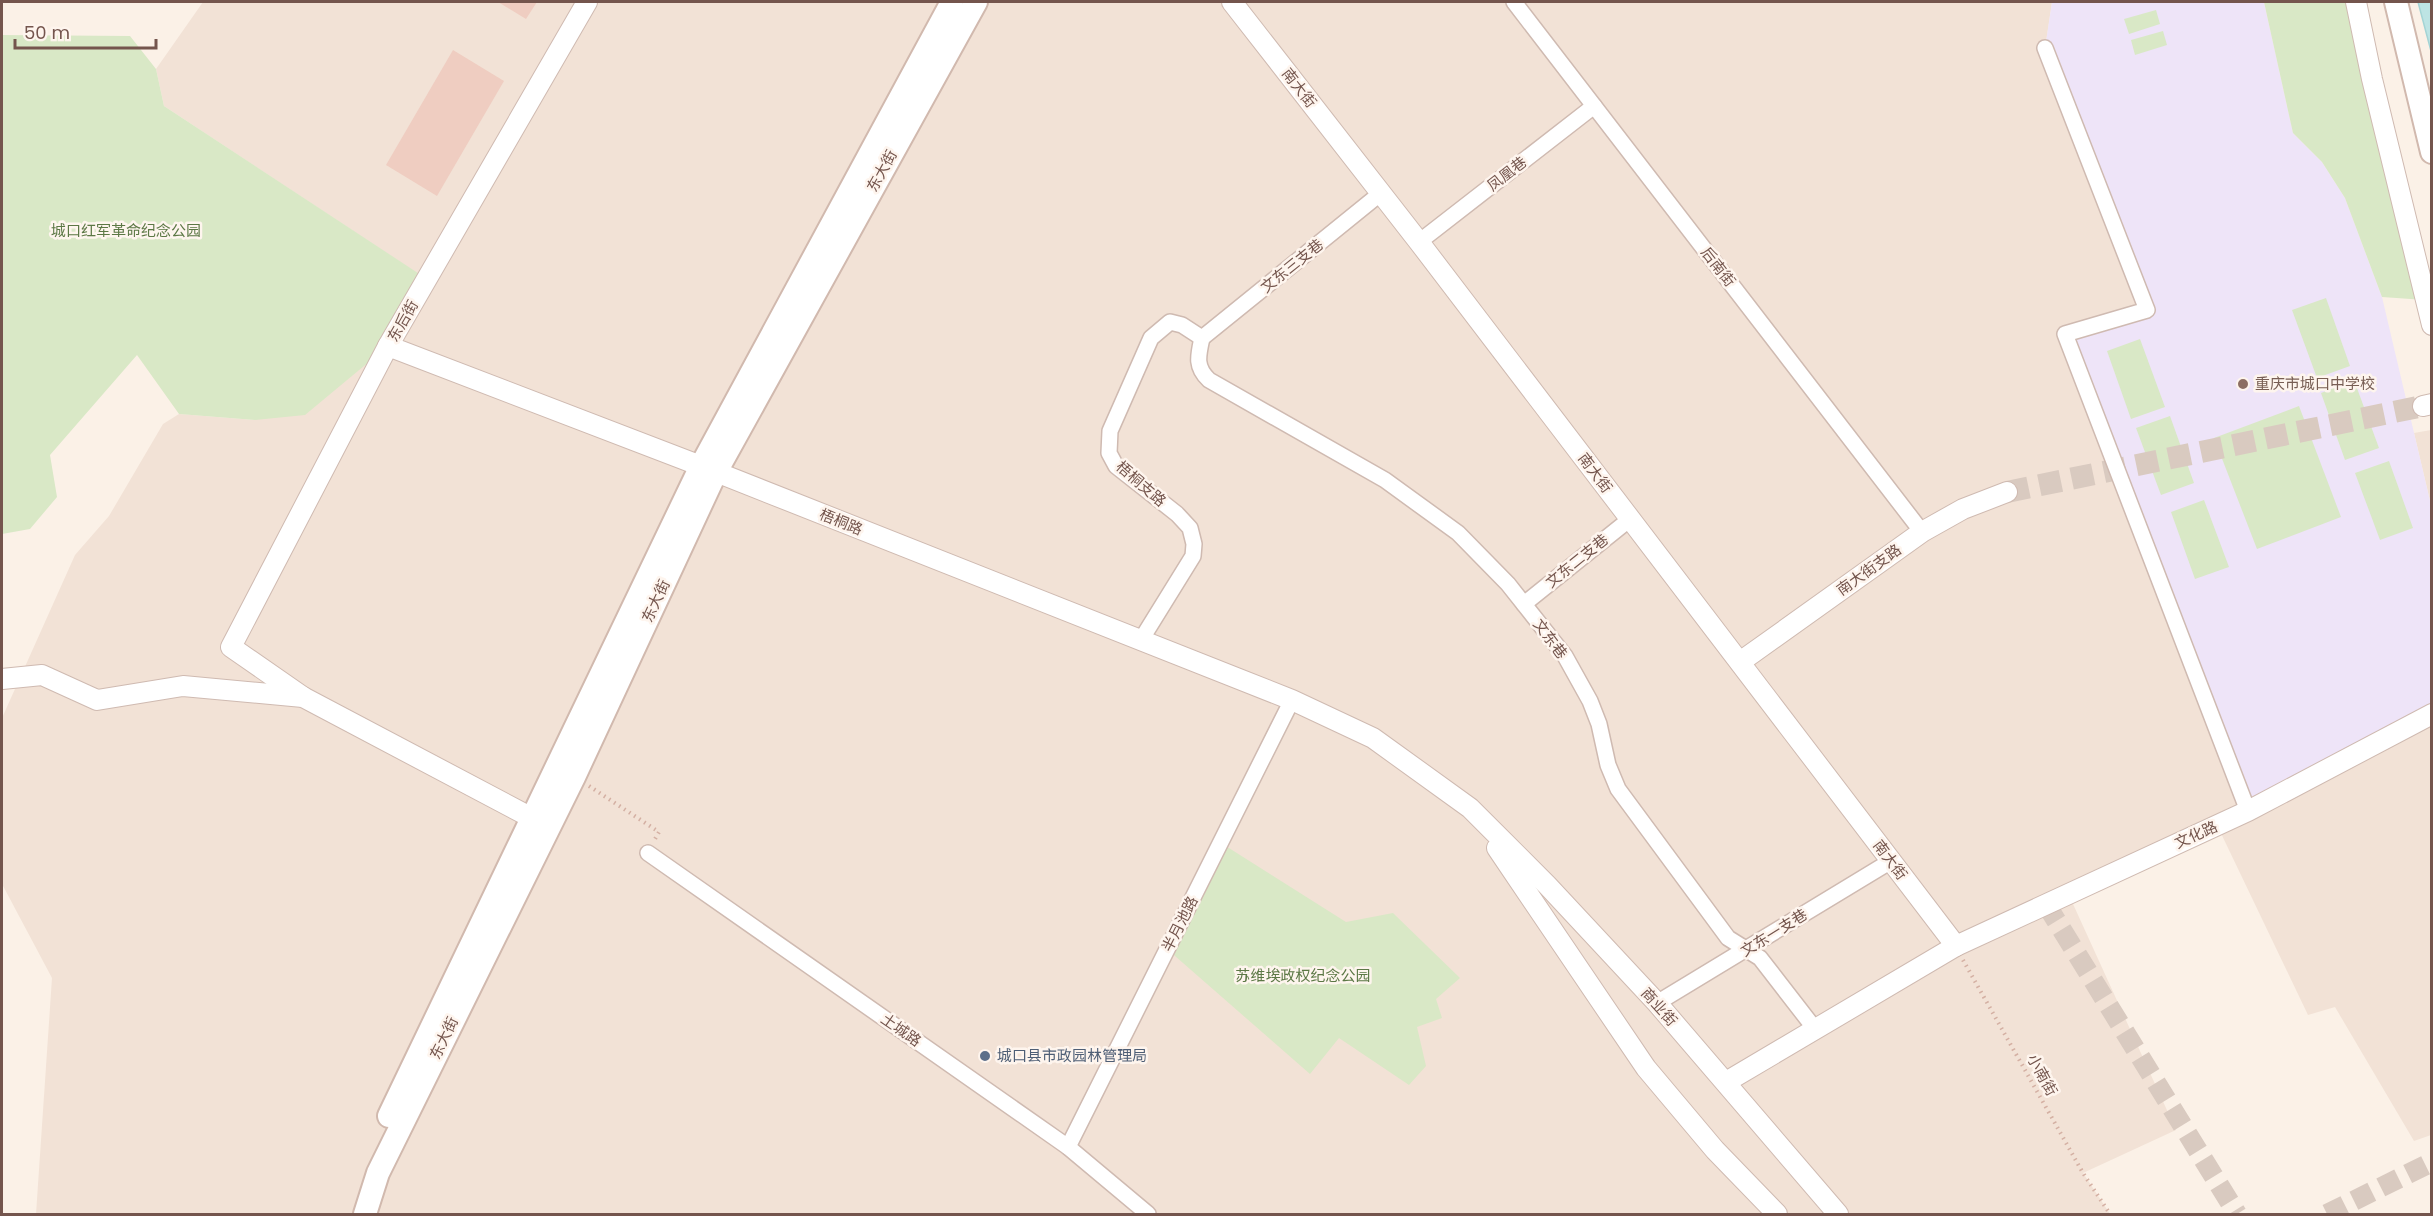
<svg xmlns="http://www.w3.org/2000/svg" width="2433" height="1216" font-family="Poppins,'Noto Sans SC',sans-serif">
  <style>
    .residential { fill: #f2e2d6 }
    .education { fill: #eee4f8 }
    .green { fill: #d9e8c6 }
    .water { fill: #bde4e4; stroke: #a4d4d5; stroke-width: 1.5 }
    .building { fill: #efcdc1 }
    .lines { fill: none; stroke-linecap: round; stroke-linejoin: round }
    .tertiary-tunnel { stroke: #d9cac0; stroke-width: 20; stroke-dasharray: 20 10; stroke-linecap: butt }
    .secondary-tunnel { stroke: #d9cac0; stroke-width: 22; stroke-dasharray: 22 11; stroke-linecap: butt }
    .minor-casing { stroke: #cfbab1; stroke-width: 18 }
    .tertiary-casing { stroke: #cfbab1; stroke-width: 22 }
    .secondary-casing { stroke: #d1b9ae; stroke-width: 26 }
    .path { stroke: #d4b0a3; stroke-width: 4; stroke-dasharray: 1.5 4.5; stroke-linecap: butt }
    .minor { stroke: #fff; stroke-width: 15 }
    .tertiary { stroke: #fff; stroke-width: 20 }
    .secondary { stroke: #fff; stroke-width: 22 }
    .education-dot { fill: #8d6e63; stroke: #fef5ee; stroke-width: 2 }
    .service-dot { fill: #5c6f8a; stroke: #fef5ee; stroke-width: 2 }
    .labels { text-anchor: middle; stroke-width: 5; stroke-linejoin: round; paint-order: stroke }
    .street-label { font-size: 15px; fill: #74554d; stroke: #fef5ee }
    .park-label { font-size: 15px; fill: #5c7845; stroke: #fef5ee }
    .education-label { font-size: 15px; fill: #785e54; stroke: #fef5ee; text-anchor: start }
    .service-label { font-size: 15px; fill: #4e5e75; stroke: #fef5ee; text-anchor: start }
  </style>
  <rect width="100%" height="100%" fill="#fbf1e7"/>
  <g class="residential">
    <polygon points="203,2 2052,2 2045,49 2431,714 2431,1135 2414,1141 2335,1007 2308,1015 2217,825 2068,893 2176,1130 2083,1173 2110,1214 36,1214 52,978 2,884 2,718 75,555 109,516 163,424 179,414 255,420 426,279 164,106 156,69"/>
    <polygon points="2431,430 2431,505 2414,433"/>
  </g>
  <polygon class="education" points="2052,2 2264,2 2293,133 2322,162 2345,198 2382,297 2431,505 2431,714 2248,811 2065,334 2146,310 2045,48"/>
  <g class="green">
    <polygon points="2264,2 2349,2 2425,300 2382,297 2345,198 2322,162 2293,133"/>
    <polygon points="2156,10 2160,24 2129,34 2124,19"/>
    <polygon points="2163,31 2167,45 2135,55 2131,40"/>
    <polygon points="2,35 130,36 156,69 164,106 427,279 388,346 305,415 255,420 179,414 137,355 50,455 57,497 30,529 2,534"/>
    <polygon points="2326,298 2350,366 2317,378 2292,310"/>
    <polygon points="2140,339 2165,407 2131,419 2107,351"/>
    <polygon points="2354,380 2379,448 2345,460 2321,393"/>
    <polygon points="2299,406 2341,517 2257,549 2214,438"/>
    <polygon points="2170,416 2194,483 2161,495 2136,428"/>
    <polygon points="2389,461 2413,528 2380,540 2355,473"/>
    <polygon points="2204,500 2229,567 2195,579 2171,512"/>
    <polygon points="1221,843 1346,922 1393,913 1460,978 1436,999 1442,1018 1417,1027 1426,1066 1409,1085 1339,1038 1310,1074 1167,949"/>
  </g>
  <polygon class="water" points="2418,2 2431,2 2431,51"/>
  <g class="building">
    <polygon points="498,2 537,2 526,19"/>
    <polygon points="453,50 504,81 437,196 386,165"/>
  </g>
  <g class="lines">
    <g class="tertiary-tunnel">
      <polyline points="2046,904 2237,1214"/>
      <polyline points="2327,1214 2432,1162"/>
    </g>
    <polyline class="secondary-tunnel" points="2007,492 2423,406"/>
    <g class="minor-casing">
      <g id="minor">
        <polyline points="1514,2 1922,532"/>
        <polyline points="2045,48 2147,310 2065,334 2248,811"/>
        <polyline points="1419,242 1594,106"/>
        <path d="M1202,338C1198,356 1195,367 1209,380L1385,480L1458,533L1508,584L1565,656L1590,701L1599,724L1608,765L1618,789L1728,938L1760,958L1815,1029"/>
        <polyline points="1202,338 1381,193"/>
        <polyline points="1524,604 1630,519"/>
        <polyline points="1141,640 1193,556 1194,544 1190,528 1177,514 1116,466 1109,453 1110,431 1151,338 1170,322 1182,325 1202,338"/>
        <polyline points="648,853 1068,1147 1148,1214"/>
        <polyline points="1657,1003 1891,861"/>
        <polyline points="1068,1147 1292,700"/>
      </g>
    </g>
    <g class="tertiary-casing">
      <g id="tertiary">
        <polyline points="1232,2 1419,242 1956,946"/>
        <polyline points="2356,2 2372,79 2432,325"/>
        <polyline points="388,346 701,466 1239,679 1292,700 1373,738 1470,808 1547,885 1657,1003 1838,1214"/>
        <polyline points="2423,406 2432,404"/>
        <polyline points="1740,662 1922,532 1963,509 2007,492"/>
        <polyline points="2,679 42,675 97,700 183,686 303,697 532,818"/>
        <polyline points="303,697 231,647 388,346 587,2"/>
        <polyline points="1497,848 1646,1068 1715,1150 1777,1214"/>
        <polyline points="1726,1082 1956,946 2248,811 2432,714"/>
      </g>
    </g>
    <g class="secondary-casing">
      <g id="secondary">
        <polyline points="2396,2 2432,152"/>
        <polyline points="389,1116 701,466 952,2"/>
        <polyline points="365,1214 378,1173 574,777 716,472 976,2"/>
      </g>
    </g>
    <g class="path">
      <polyline points="589,786 659,832 655,839"/>
      <polyline points="1963,960 2083,1173 2110,1214"/>
    </g>
    <use href="#minor" class="minor"/>
    <use href="#tertiary" class="tertiary"/>
    <use href="#secondary" class="secondary"/>
  </g>
  <circle class="education-dot" cx="2243" cy="384" r="6"/>
  <circle class="service-dot" cx="985" cy="1056" r="6"/>
  <g class="labels">
    <g class="street-label">
      <text transform="translate(1299 88) rotate(52)" y="5">南大街</text>
      <text transform="translate(882 171) rotate(-61)" y="5">东大街</text>
      <text transform="translate(1507 174) rotate(-38)" y="5">凤凰巷</text>
      <text transform="translate(1292 266) rotate(-39)" y="5">文东三支巷</text>
      <text transform="translate(1718 267) rotate(52)" y="5">后南街</text>
      <text transform="translate(403 321) rotate(-60)" y="5">东后街</text>
      <text transform="translate(1595 473) rotate(53)" y="5">南大街</text>
      <text transform="translate(1141 484) rotate(41)" y="5">梧桐支路</text>
      <text transform="translate(841 522) rotate(22)" y="5">梧桐路</text>
      <text transform="translate(1577 561) rotate(-39)" y="5">文东二支巷</text>
      <text transform="translate(1869 570) rotate(-36)" y="5">南大街支路</text>
      <text transform="translate(656 601) rotate(-65)" y="5">东大街</text>
      <text transform="translate(1550 639) rotate(53)" y="5">文东巷</text>
      <text transform="translate(2196 835) rotate(-24)" y="5">文化路</text>
      <text transform="translate(1890 860) rotate(53)" y="5">南大街</text>
      <text transform="translate(1180 924) rotate(-63)" y="5">半月池路</text>
      <text transform="translate(1774 933) rotate(-32)" y="5">文东一支巷</text>
      <text transform="translate(1659 1007) rotate(48)" y="5">商业街</text>
      <text transform="translate(901 1030) rotate(35)" y="5">土城路</text>
      <text transform="translate(444 1038) rotate(-64)" y="5">东大街</text>
      <text transform="translate(2042 1075) rotate(61)" y="5">小南街</text>
    </g>
    <g class="park-label">
      <text x="126" y="236">城口红军革命纪念公园</text>
      <text x="1303" y="981">苏维埃政权纪念公园</text>
    </g>
    <g class="education-label">
      <text x="2255" y="389">重庆市城口中学校</text>
    </g>
    <g class="service-label">
      <text x="997" y="1061">城口县市政园林管理局</text>
    </g>
  </g>
  <rect width="2433" height="1216" fill="none" stroke="#74554d" stroke-width="6"/>
  <path d="M15 39v9h141v-9" fill="none" stroke="#74554d" stroke-width="3"/>
  <text x="24" y="39" font-size="18" fill="#74554d" stroke="#fef5ee" stroke-width="4.5" paint-order="stroke">50 m</text>
</svg>
